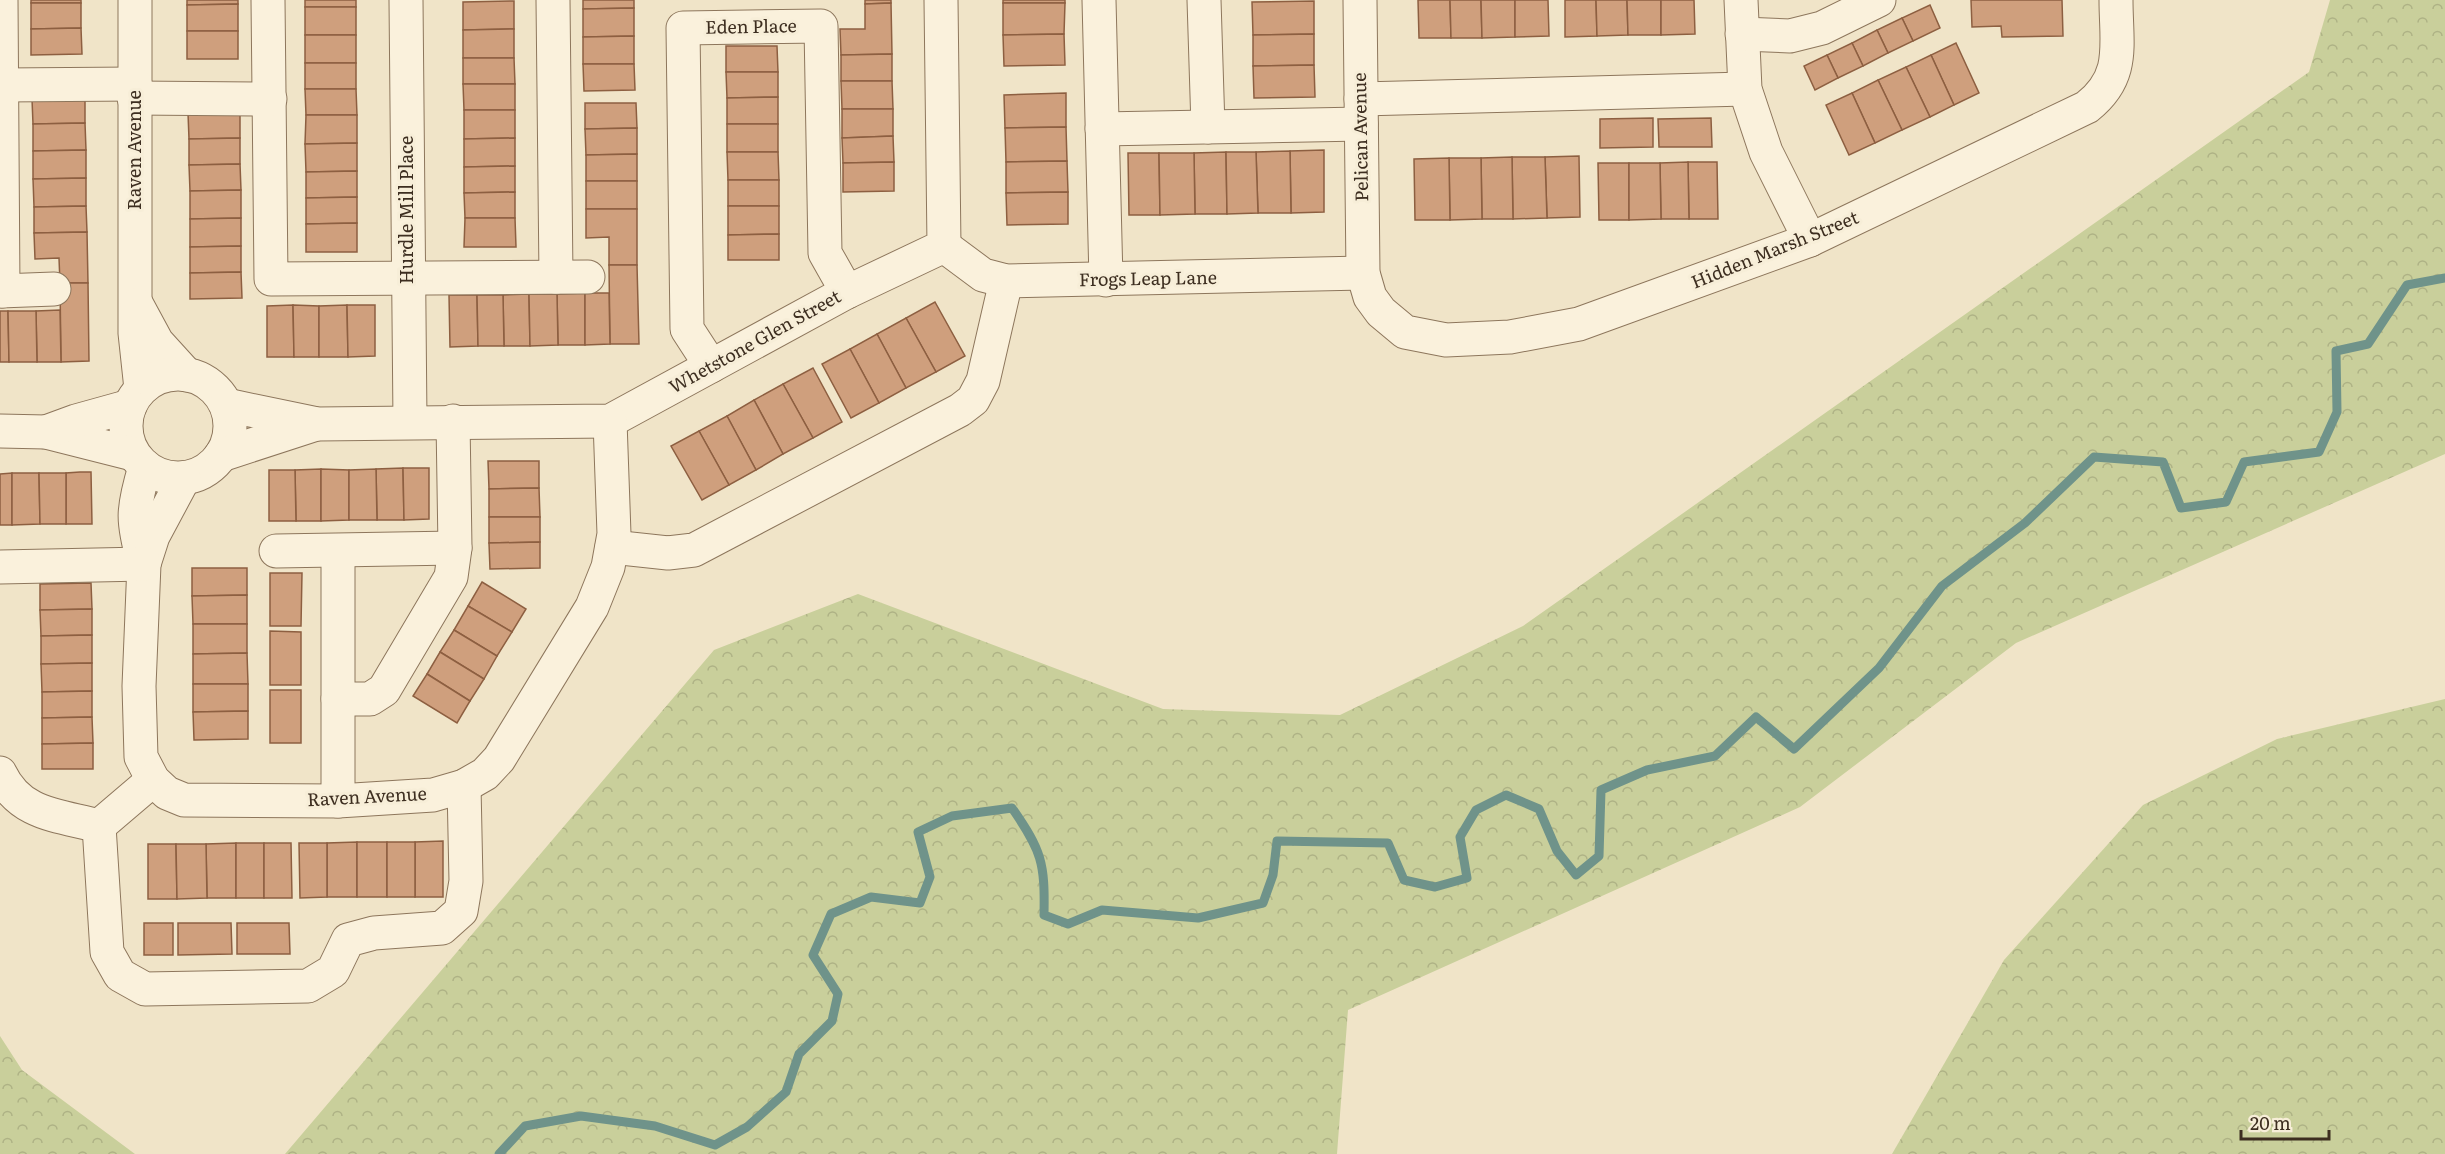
<svg xmlns="http://www.w3.org/2000/svg" width="2445" height="1154" font-family="Literata,serif">
  <style>
    .forest { fill: url(#forest-crowns) }
    .lines { fill: none; stroke-linecap: round; stroke-linejoin: round }
    .stream { stroke: #6f938a; stroke-width: 9 }
    .building { fill: #cf9f7d; stroke: #8d5f41; stroke-width: 1.5 }
    .minor-casing { stroke: #8d765c; stroke-width: 35 }
    .minor { stroke: #faf1dc; stroke-width: 33 }
    .labels { text-anchor: middle; stroke-width: 6; stroke-linejoin: round; paint-order: stroke }
    .street-label { font-size: 18px; fill: #3d2e20; stroke: #f7eed8 }
  </style>
  <defs>
    <pattern id="forest-crowns" width="20" height="18" patternUnits="userSpaceOnUse" patternTransform="scale(1.5)"><rect width="20" height="18" fill="#c9cf9b"/><path d="M2 6a3 3 0 1 1 6 0M12 15a3 3 0 1 1 6 0" fill="none" stroke="#aeb285"/></pattern>
  </defs>
  <rect width="100%" height="100%" fill="#f0e4c8"/>
  <g class="forest">
    <polygon points="2330,0 2445,0 2445,454 2016,643 1800,807 1348,1010 1337,1154 285,1154 714,650 858,594 1163,709 1340,715 1523,626 2309,72"/>
    <polygon points="2445,699 2445,1154 1892,1154 2004,960 2143,805 2277,739"/>
    <polygon points="0,1036 22,1070 135,1154 0,1154"/>
  </g>
  <g class="lines">
    <path class="stream" d="M499,1154L525,1126L581,1116L655,1126L715,1145L747,1127L786,1092L799,1054L832,1021L838,994L813,955L831,914L871,897L920,903L930,877L918,832L952,816L1012,808C1042,851 1045,863 1044,915L1068,924L1102,910L1198,918L1263,903L1273,875L1277,841L1388,843L1404,880L1435,887L1467,878L1460,837L1476,810L1506,795L1539,809L1557,851L1576,875L1599,856L1601,790L1647,770L1715,756L1756,717L1794,749L1879,668L1942,586L2025,523L2094,457L2163,462L2181,508L2226,502L2244,462L2319,452L2337,412L2336,351L2368,344L2407,285L2445,278"/>
  </g>
  <g class="building">
    <rect x="31" y="0" width="50" height="3"/>
    <polygon points="187,0 238,0 238,4 187,5"/>
    <rect x="305" y="0" width="51" height="7"/>
    <polygon points="583,0 634,0 634,8 583,9"/>
    <polygon points="865,0 891,0 891,3 865,4"/>
    <rect x="1003" y="0" width="62" height="3"/>
    <polygon points="1418,0 1450,0 1451,38 1419,38"/>
    <polygon points="1450,0 1481,0 1482,38 1451,38"/>
    <polygon points="1481,0 1515,0 1515,37 1482,38"/>
    <polygon points="1515,0 1548,0 1549,36 1515,37"/>
    <polygon points="1565,0 1596,0 1597,36 1565,37"/>
    <polygon points="1596,0 1627,0 1628,35 1597,36"/>
    <polygon points="1627,0 1661,0 1661,35 1628,35"/>
    <polygon points="1661,0 1694,0 1695,34 1661,35"/>
    <polygon points="1971,0 2062,0 2063,36 2002,37 2001,26 1972,27"/>
    <polygon points="514,1 514,29 463,30 463,2"/>
    <polygon points="1314,1 1314,34 1253,35 1252,2"/>
    <polygon points="31,3 81,3 81,28 31,29"/>
    <polygon points="891,3 892,54 841,55 840,29 865,29 865,4"/>
    <polygon points="1003,3 1065,3 1064,34 1003,35"/>
    <polygon points="238,4 238,31 187,31 187,5"/>
    <polygon points="1930,5 1940,28 1913,41 1902,18"/>
    <rect x="305" y="7" width="51" height="28"/>
    <polygon points="634,8 634,36 583,37 583,9"/>
    <polygon points="1902,18 1913,41 1888,53 1877,30"/>
    <polygon points="81,28 82,54 31,55 31,29"/>
    <polygon points="514,29 514,58 463,58 463,30"/>
    <polygon points="1877,30 1888,53 1863,66 1852,43"/>
    <rect x="187" y="31" width="51" height="28"/>
    <polygon points="1064,34 1065,65 1004,66 1003,35"/>
    <polygon points="1314,34 1314,65 1253,66 1253,35"/>
    <rect x="305" y="35" width="51" height="28"/>
    <polygon points="634,36 634,64 583,64 583,37"/>
    <polygon points="1852,43 1863,66 1838,78 1827,55"/>
    <polygon points="1956,43 1979,93 1954,105 1931,55"/>
    <polygon points="726,46 777,46 778,72 726,72"/>
    <polygon points="892,54 892,81 841,81 841,55"/>
    <polygon points="1827,55 1838,78 1815,90 1804,66"/>
    <polygon points="1931,55 1954,105 1930,117 1906,67"/>
    <polygon points="463,58 514,58 515,84 463,84"/>
    <rect x="305" y="63" width="51" height="26"/>
    <polygon points="583,64 634,64 635,90 584,91"/>
    <polygon points="1314,65 1315,97 1254,98 1253,66"/>
    <polygon points="1906,67 1930,117 1902,130 1878,80"/>
    <polygon points="726,72 778,72 778,97 727,98"/>
    <polygon points="1878,80 1902,130 1875,143 1852,93"/>
    <polygon points="841,81 892,81 893,109 842,109"/>
    <polygon points="463,84 515,84 515,110 464,110"/>
    <polygon points="305,89 356,89 357,115 306,115"/>
    <polygon points="1066,93 1066,127 1005,128 1004,95"/>
    <polygon points="1852,93 1875,143 1849,155 1826,105"/>
    <polygon points="778,97 778,124 727,124 727,98"/>
    <polygon points="85,98 85,123 33,124 32,99"/>
    <polygon points="585,103 636,103 637,128 585,129"/>
    <polygon points="842,109 893,109 893,136 842,138"/>
    <polygon points="464,110 515,110 515,138 464,139"/>
    <polygon points="240,112 240,138 189,139 188,113"/>
    <polygon points="306,115 357,115 357,143 305,144"/>
    <polygon points="1653,118 1653,147 1600,148 1600,119"/>
    <polygon points="1711,118 1712,147 1659,147 1658,119"/>
    <polygon points="85,123 86,150 33,151 33,124"/>
    <rect x="727" y="124" width="51" height="28"/>
    <polygon points="1066,127 1067,161 1006,162 1005,128"/>
    <polygon points="637,128 637,154 586,155 585,129"/>
    <polygon points="893,136 894,162 843,163 842,138"/>
    <polygon points="240,138 240,164 189,165 189,139"/>
    <polygon points="515,138 515,166 464,167 464,139"/>
    <polygon points="357,143 357,171 306,172 305,144"/>
    <polygon points="86,150 86,178 33,179 33,151"/>
    <polygon points="1324,150 1324,212 1291,213 1290,151"/>
    <polygon points="1290,151 1291,213 1258,213 1256,152"/>
    <polygon points="727,152 778,152 779,180 728,180"/>
    <polygon points="1226,152 1227,214 1195,214 1194,153"/>
    <polygon points="1226,152 1256,152 1258,213 1227,214"/>
    <polygon points="1128,153 1159,153 1160,215 1129,215"/>
    <polygon points="1159,153 1194,153 1195,214 1160,215"/>
    <polygon points="637,154 637,181 586,181 586,155"/>
    <polygon points="1579,156 1580,217 1547,218 1545,157"/>
    <polygon points="1512,157 1545,157 1547,218 1513,219"/>
    <polygon points="1512,157 1513,219 1482,219 1481,158"/>
    <polygon points="1449,158 1481,158 1482,219 1450,220"/>
    <polygon points="1449,158 1450,220 1415,220 1414,159"/>
    <polygon points="1067,161 1068,192 1006,193 1006,162"/>
    <polygon points="894,162 894,191 843,192 843,163"/>
    <polygon points="1688,162 1717,162 1718,219 1689,219"/>
    <polygon points="1688,162 1689,219 1661,219 1660,163"/>
    <polygon points="1598,163 1629,163 1629,220 1599,220"/>
    <polygon points="1629,163 1660,163 1661,219 1629,220"/>
    <polygon points="240,164 241,190 190,191 189,165"/>
    <polygon points="515,166 515,192 464,193 464,167"/>
    <polygon points="357,171 357,197 306,198 306,172"/>
    <polygon points="86,178 86,206 34,207 33,179"/>
    <rect x="728" y="180" width="51" height="26"/>
    <rect x="586" y="181" width="51" height="28"/>
    <polygon points="241,190 241,218 190,219 190,191"/>
    <polygon points="515,192 515,218 465,218 464,193"/>
    <polygon points="1068,192 1068,224 1007,225 1006,193"/>
    <polygon points="357,197 357,223 306,224 306,198"/>
    <polygon points="86,206 87,232 34,233 34,207"/>
    <polygon points="728,206 779,206 779,234 728,235"/>
    <polygon points="586,209 637,209 637,265 609,265 609,237 586,238"/>
    <polygon points="241,218 241,246 190,247 190,219"/>
    <polygon points="465,218 515,218 516,247 464,247"/>
    <polygon points="357,223 357,252 306,252 306,224"/>
    <polygon points="87,232 88,283 60,283 59,258 35,259 34,233"/>
    <polygon points="779,234 779,260 728,260 728,235"/>
    <polygon points="241,246 241,272 190,273 190,247"/>
    <polygon points="609,265 637,265 639,344 610,344"/>
    <polygon points="241,272 242,298 190,299 190,273"/>
    <polygon points="60,283 88,283 89,361 61,362"/>
    <polygon points="585,293 585,345 558,345 557,294"/>
    <polygon points="585,293 609,293 610,344 585,345"/>
    <polygon points="529,294 530,346 504,346 503,295"/>
    <polygon points="529,294 557,294 558,345 530,346"/>
    <polygon points="449,295 477,295 478,346 450,347"/>
    <polygon points="477,295 503,295 504,346 478,346"/>
    <polygon points="935,302 965,356 936,372 906,318"/>
    <polygon points="293,305 294,357 267,357 267,306"/>
    <polygon points="293,305 319,306 319,357 294,357"/>
    <polygon points="347,305 348,357 319,357 319,306"/>
    <polygon points="347,305 375,305 375,356 348,357"/>
    <polygon points="60,310 61,362 37,362 36,311"/>
    <polygon points="0,311 8,311 9,362 0,362"/>
    <polygon points="8,311 36,311 37,362 9,362"/>
    <polygon points="906,318 936,372 906,388 877,334"/>
    <polygon points="877,334 906,388 879,403 850,349"/>
    <polygon points="850,349 879,403 851,418 822,364"/>
    <polygon points="813,368 842,422 813,438 783,384"/>
    <polygon points="783,384 813,438 783,454 754,400"/>
    <polygon points="754,400 783,454 756,470 727,416"/>
    <polygon points="727,416 756,470 729,485 699,431"/>
    <polygon points="699,431 729,485 702,500 671,446"/>
    <polygon points="488,461 539,461 539,488 489,489"/>
    <polygon points="403,468 404,520 377,520 376,469"/>
    <polygon points="403,468 429,468 429,519 404,520"/>
    <polygon points="321,469 321,521 296,521 295,470"/>
    <polygon points="321,469 349,470 349,520 321,521"/>
    <polygon points="376,469 377,520 349,520 349,470"/>
    <polygon points="269,470 295,470 296,521 269,521"/>
    <polygon points="80,472 91,472 92,524 66,524 66,473"/>
    <polygon points="12,473 12,525 0,525 0,474"/>
    <polygon points="12,473 39,473 40,524 12,525"/>
    <polygon points="39,473 66,473 66,524 40,524"/>
    <polygon points="539,488 540,517 489,517 489,489"/>
    <polygon points="489,517 540,517 540,542 489,543"/>
    <polygon points="540,542 540,568 490,569 489,543"/>
    <polygon points="192,568 247,568 247,595 192,596"/>
    <polygon points="270,573 302,573 301,626 270,626"/>
    <polygon points="482,582 526,609 512,632 468,606"/>
    <polygon points="91,583 92,609 40,610 40,584"/>
    <polygon points="247,595 247,624 193,624 192,596"/>
    <polygon points="468,606 512,632 497,656 454,630"/>
    <polygon points="92,609 92,635 41,636 40,610"/>
    <polygon points="193,624 247,624 247,653 193,654"/>
    <polygon points="454,630 497,656 484,679 440,652"/>
    <polygon points="270,631 301,632 301,685 270,685"/>
    <polygon points="92,635 92,663 41,664 41,636"/>
    <polygon points="440,652 484,679 470,701 427,674"/>
    <polygon points="247,653 248,684 193,684 193,654"/>
    <polygon points="92,663 92,691 42,692 41,664"/>
    <polygon points="427,674 470,701 457,723 413,696"/>
    <polygon points="193,684 248,684 248,711 193,712"/>
    <rect x="270" y="690" width="31" height="53"/>
    <polygon points="92,691 92,717 42,718 42,692"/>
    <polygon points="248,711 248,739 194,740 193,712"/>
    <polygon points="92,717 93,743 42,744 42,718"/>
    <polygon points="93,743 93,769 42,769 42,744"/>
    <polygon points="443,841 443,897 415,897 415,842"/>
    <polygon points="357,842 357,897 327,897 327,843"/>
    <rect x="357" y="842" width="30" height="55"/>
    <rect x="387" y="842" width="28" height="55"/>
    <polygon points="236,843 236,898 207,898 206,844"/>
    <rect x="236" y="843" width="28" height="55"/>
    <polygon points="264,843 291,843 292,898 264,898"/>
    <polygon points="299,843 327,843 327,897 300,898"/>
    <polygon points="148,844 176,844 177,899 148,899"/>
    <polygon points="176,844 206,844 207,898 177,899"/>
    <rect x="144" y="923" width="29" height="32"/>
    <polygon points="178,923 231,923 232,954 178,955"/>
    <polygon points="237,923 289,923 290,954 237,954"/>
  </g>
  <g class="lines">
    <g class="minor-casing">
      <g id="minor">
        <polyline points="1,0 3,291"/>
        <polyline points="135,0 135,333 141,389"/>
        <polyline points="268,0 271,279 588,277"/>
        <polyline points="406,0 410,421"/>
        <polyline points="553,0 556,277"/>
        <polyline points="1099,0 1106,280"/>
        <polyline points="1204,0 1208,127"/>
        <path d="M1360,0L1363,273L1370,297L1381,312L1405,332L1446,340L1510,337L1579,324L1810,240L2087,107C2126,76 2116,45 2116,0"/>
        <polyline points="1741,0 1745,89 1766,152 1810,240"/>
        <polyline points="1742,34 1790,36 1822,28 1879,0"/>
        <polyline points="2,85 135,84"/>
        <polyline points="134,98 270,99"/>
        <polyline points="1361,99 1745,89"/>
        <polyline points="1102,129 1361,124"/>
        <polyline points="944,246 983,275 1006,281 1363,273"/>
        <polyline points="0,291 54,289"/>
        <polyline points="137,305 157,342 187,375"/>
        <polyline points="711,366 687,329 683,28 821,26 825,253 847,292"/>
        <circle cx="178" cy="426" r="52"/>
        <polyline points="226,405 317,424 610,421 847,292 944,246 941,0"/>
        <polyline points="0,431 46,432 133,454"/>
        <polyline points="46,432 76,421 130,406"/>
        <polyline points="221,455 316,424"/>
        <polyline points="184,478 153,536 144,564 139,686 141,757 153,780 167,793 184,800 338,801 433,795 464,786 485,774 499,759 592,607 608,567 614,534 610,421"/>
        <polyline points="612,547 668,553 694,550 960,410 973,400 983,381 1006,281"/>
        <polyline points="276,551 455,548"/>
        <path d="M144,564C132,521 132,510 145,467"/>
        <polyline points="0,567 144,564"/>
        <polyline points="338,699 370,699 384,690 451,577 455,548 453,421"/>
        <path d="M0,773C20,815 57,815 99,826L153,780"/>
        <polyline points="338,801 338,551"/>
        <polyline points="99,826 107,952 120,975 145,989 308,986 333,971 348,940 374,933 442,928 461,911 466,881 464,786"/>
      </g>
    </g>
    <use href="#minor" class="minor"/>
  </g>
  <g class="labels">
    <g class="street-label">
      <text transform="translate(751 27) rotate(-1)" y="6">Eden Place</text>
      <text transform="translate(1361 137) rotate(-91)" y="6">Pelican Avenue</text>
      <text transform="translate(135 150) rotate(-90)" y="6">Raven Avenue</text>
      <text transform="translate(407 210) rotate(-90)" y="6">Hurdle Mill Place</text>
      <text transform="translate(1775 250) rotate(-22)" y="6">Hidden Marsh Street</text>
      <text transform="translate(1148 279) rotate(-1)" y="6">Frogs Leap Lane</text>
      <text transform="translate(755 342) rotate(-29)" y="6">Whetstone Glen Street</text>
      <text transform="translate(367 797) rotate(-3)" y="6">Raven Avenue</text>
    </g>
  </g>
  <path d="M2241 1130v9h88v-9" fill="none" stroke="#3d2e20" stroke-width="3"/>
  <text x="2250" y="1130" font-size="18" fill="#3d2e20" stroke="#f7eed8" stroke-width="4.5" paint-order="stroke">20 m</text>
</svg>
